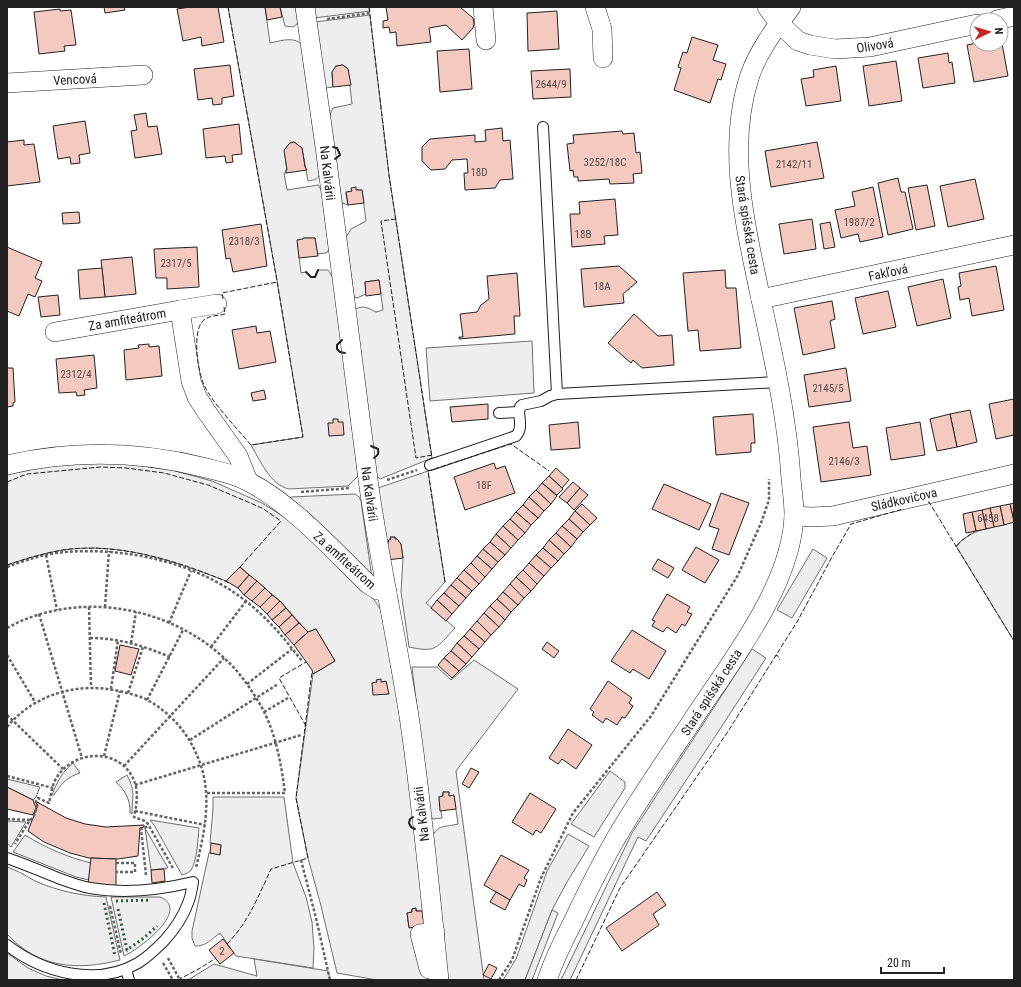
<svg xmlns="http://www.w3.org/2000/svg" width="1021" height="987" font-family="'Roboto Condensed',sans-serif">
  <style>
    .green { fill: #eee; stroke: #6f6f6f }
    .parking { fill: #ededed; stroke: #6f6f6f }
    .building { fill: #f3c9c0; stroke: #222 }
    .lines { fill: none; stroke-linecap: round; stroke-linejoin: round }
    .lane-casing { stroke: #222; stroke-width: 12 }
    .street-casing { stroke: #222; stroke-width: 20 }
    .path { stroke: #646464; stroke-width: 2.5; stroke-dasharray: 3 2; stroke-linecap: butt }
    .lane { stroke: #fff; stroke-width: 10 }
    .street { stroke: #fff; stroke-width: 19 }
    .hedge { stroke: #2f5e38; stroke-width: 3; stroke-dasharray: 2 3; stroke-linecap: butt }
    .fence { stroke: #222; stroke-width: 1; stroke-dasharray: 5 2; stroke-linecap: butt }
    .wall { stroke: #222; stroke-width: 2 }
    .labels { text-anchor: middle; stroke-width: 3; stroke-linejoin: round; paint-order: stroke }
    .number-label { font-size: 11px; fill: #564c4a }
    .street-label { font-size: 13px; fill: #222; stroke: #fff }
  </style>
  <rect width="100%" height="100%" fill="#fff"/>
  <g class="green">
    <path d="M228,7H265L270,43C280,41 297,35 303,47L320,173C318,180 315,180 308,181L302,148L294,142C281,145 286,160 287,170H286V173H284L287,190L318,185L322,191L329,250L326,253L317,254L315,238H304L299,256L301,273L306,272L311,277H315L318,270H328L334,279L343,340L337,345V349L340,352L345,353L358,476L348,486L289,489C270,485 260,460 251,445L303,437L276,275Z"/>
    <polygon points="280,7 298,7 299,19 297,24 293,27 285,26"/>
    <polygon points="313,7 369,7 370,11 314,18"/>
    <path d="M370,15L389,175L432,458L380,479L375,475L374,458C378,455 379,454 378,449L371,446L355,309C364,305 368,308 376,312L383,310L379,280L365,282L366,294L357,298L354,297L346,237L351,229L366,221L362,190H356L346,193L348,205L342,203L335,159L340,154L337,148L333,147C332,135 326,118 333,108L352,104L348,69L343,65L336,66L332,72L333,87L326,88L325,85L315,22Z"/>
    <polygon points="532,341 534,393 430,401 426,348"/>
    <path d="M100,461L168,469L212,481L262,503L297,525L363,588L374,600L381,610L387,638L404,736L413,817L410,819L409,823L411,827L415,829L427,929L423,923L422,911H416V908L412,909V912L407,913L409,927H415L428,980H377L337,973L321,906L308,858L296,798L313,674L335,661L316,629L308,632L280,601L240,567L226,581C173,561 121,542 63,550C44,553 25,559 7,565V475L25,469Z"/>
    <path d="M428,471L445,582L426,603L455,628C436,648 437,653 409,647L401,592L403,558L401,544L395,537H391V539L389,540L387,546L378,488Z"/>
    <polygon points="355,494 359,497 361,501 372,578 290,498 291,497"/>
    <path d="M1014,522V641L956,546C971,529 993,527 1014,522Z"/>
    <path d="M474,660L518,689L456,771L484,980H447L432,838C437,824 446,827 458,824L454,796H449V792H443V796L439,797L442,818L433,819L430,815L412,667H437L451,680Z"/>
    <path d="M73,763L80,773C67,777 61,784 54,795H52C57,782 62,772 73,763Z"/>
    <polygon points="610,771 625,782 625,788 594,837 571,824"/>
    <path d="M127,775C136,792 132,797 132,814L130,813C131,801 125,790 116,782Z"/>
    <polygon points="7,779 40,787 36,797 33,800 7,787"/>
    <path d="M213,797H284L293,863L306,897L312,922L314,948L313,968L236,956L220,933C213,938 205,947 195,946L192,938V931L209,853L220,854L221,845L210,843L213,809Z"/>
    <path d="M150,820L199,828C198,839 197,862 191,870C189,873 185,874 182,875L154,825Z"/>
    <polygon points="7,821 26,822 11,847 7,843"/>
    <polygon points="145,828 168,868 151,870"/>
    <polygon points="568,834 589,846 567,882 552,910 525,980 503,980 516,959 547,871"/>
    <path d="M25,835C46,848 67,857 91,863L89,880L76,877L13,852Z"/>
    <path d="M7,867C17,870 26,876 35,881C58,891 81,896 106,897L120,960C77,971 38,968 7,934Z"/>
    <path d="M111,897H160C192,910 138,950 124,956Z"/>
    <polygon points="7,953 28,968 46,976 63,980 7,980"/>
  </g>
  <g class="parking">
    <polygon points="813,549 827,558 792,618 777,610"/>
    <polygon points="752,649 766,658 722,726 646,841 638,837 570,980 561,980 632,833"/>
    <polygon points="552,910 558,913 532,980 525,980"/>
    <polygon points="254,959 328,971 330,980 188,980 214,964 257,976"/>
  </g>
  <g class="building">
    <polygon points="104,7 124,7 125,10 105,13"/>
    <polygon points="190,7 218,7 224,42 202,46 201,37 183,41 177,9"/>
    <polygon points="265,7 280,7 282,17 267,20"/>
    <polygon points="386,7 460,7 473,18 474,24 473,28 462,40 446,25 429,28 431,42 397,46 396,32 390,33 389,27 383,28 383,21 388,20"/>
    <polygon points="60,9 60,11 71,10 76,45 64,46 65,51 39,54 34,12"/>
    <polygon points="557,11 559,49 528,51 527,13"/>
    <polygon points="692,37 718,45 713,60 726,64 721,80 718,79 710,103 674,90 681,68 678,67 683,52 687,53"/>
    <polygon points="1001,38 1008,76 974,82 967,45 977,43 977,44 1001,44"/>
    <polygon points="469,49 472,89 440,92 437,51"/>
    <polygon points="948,53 949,63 952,62 955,83 923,88 918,58"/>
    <polygon points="896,61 902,101 869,106 863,66"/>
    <polygon points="230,65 234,96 222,98 222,104 213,105 212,98 198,100 194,69"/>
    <polygon points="343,65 348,69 351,85 333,87 332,72 336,66"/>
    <polygon points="836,66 841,101 806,106 801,79 814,77 813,70"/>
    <polygon points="570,69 571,97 533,99 531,71"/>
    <polygon points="146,113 148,127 157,126 162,154 135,158 131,131 137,130 134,115"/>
    <polygon points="85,121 90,153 79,155 80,163 71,164 70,157 58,159 53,126"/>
    <polygon points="239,124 242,154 232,155 233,162 226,163 225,156 206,158 203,129"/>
    <polygon points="502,128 503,141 510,140 513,179 500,180 495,188 465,190 464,173 468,173 467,159 452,160 445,169 431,170 422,161 422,147 430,139 475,135 475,142 486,141 485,130"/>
    <polygon points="622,131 623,134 634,133 636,153 640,152 642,173 633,174 634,183 610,184 609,179 578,181 578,177 574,177 573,170 570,171 567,144 574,143 573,135"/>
    <polygon points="24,140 24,145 34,144 40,182 7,186 7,142"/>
    <polygon points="294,142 302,148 305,167 307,170 286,173 286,170 287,170 284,150 290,143"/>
    <polygon points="817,142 824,178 771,187 765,151"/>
    <polygon points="898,178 901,192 905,192 913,229 888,235 878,183"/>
    <polygon points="975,179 984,219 948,227 940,186"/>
    <polygon points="927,185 935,226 916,230 908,188"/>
    <polygon points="356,187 356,190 362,190 364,203 348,205 346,192 352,191 351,188"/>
    <polygon points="873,187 883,237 860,242 858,234 841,238 835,210 855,206 852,192"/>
    <polygon points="615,199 618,235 604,236 605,244 572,247 570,214 580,214 579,202"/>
    <polygon points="79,212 80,223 63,224 62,213"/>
    <polygon points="812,219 816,249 784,254 779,224"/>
    <polygon points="830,222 835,247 824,249 820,224"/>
    <polygon points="261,224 267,266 233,272 230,258 226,259 222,230"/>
    <polygon points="303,238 315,238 318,256 299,258 297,240 303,239"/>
    <polygon points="7,247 42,262 35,278 42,281 35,297 28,294 19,316 7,311"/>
    <polygon points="197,247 199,287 167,289 167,278 156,278 154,249"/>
    <polygon points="132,257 136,294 105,297 101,260"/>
    <polygon points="619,266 637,282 623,294 624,303 584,307 581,269"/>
    <polygon points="996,266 1004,310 972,316 969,298 960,300 958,287 961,286 959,273"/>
    <polygon points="102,268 105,297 80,299 78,270"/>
    <polygon points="725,270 726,288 736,288 741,348 700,351 698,330 688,331 683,273"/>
    <polygon points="517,273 520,316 514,316 515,334 459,339 459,337 463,337 460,314 477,312 481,305 489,299 487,276"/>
    <polygon points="943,279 951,318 917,326 908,287"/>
    <polygon points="379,280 381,294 366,296 365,282"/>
    <polygon points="888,291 896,327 863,334 855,298"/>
    <polygon points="58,295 60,315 41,317 38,297"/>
    <polygon points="832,301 835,319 830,321 835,348 803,355 794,308"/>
    <polygon points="634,314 658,336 672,335 674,365 642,368 633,360 631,363 608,343"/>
    <polygon points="256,326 257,333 270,331 276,362 239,369 232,330"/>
    <polygon points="149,344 149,347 159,346 162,376 126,380 124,350 139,348 138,345"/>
    <polygon points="94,355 97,388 84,390 85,395 77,396 76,392 59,393 56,359"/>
    <polygon points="7,368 13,368 15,402 13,403 13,406 7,407"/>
    <polygon points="846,368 851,401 809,407 804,375"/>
    <polygon points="264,390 266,399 253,401 251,393"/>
    <polygon points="1014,399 1014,435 996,439 989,404"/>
    <polygon points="488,404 488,419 452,422 450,407"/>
    <polygon points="970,410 977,442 957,447 950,414"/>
    <polygon points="753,414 755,443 751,443 751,452 716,455 713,417"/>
    <polygon points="950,414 957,447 937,451 930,419"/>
    <polygon points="333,419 338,419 338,422 343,422 344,435 329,436 328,423 333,423"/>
    <polygon points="578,422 580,448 551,450 549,425"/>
    <polygon points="849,422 853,448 867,446 871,475 821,482 813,427"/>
    <polygon points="920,422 925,455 891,460 886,428"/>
    <polygon points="494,463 496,469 505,466 515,493 465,510 454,477"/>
    <polygon points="556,468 569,480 562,488 549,476"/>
    <polygon points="549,476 563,489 557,495 542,483"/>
    <polygon points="573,482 580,488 567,503 559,497"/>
    <polygon points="542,483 557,496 551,504 536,490"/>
    <polygon points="664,484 711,504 699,530 652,509"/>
    <polygon points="580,488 588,495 574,510 567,503"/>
    <polygon points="536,490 551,504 544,511 529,497"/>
    <polygon points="721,493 749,503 729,555 712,549 719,529 709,526"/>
    <polygon points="529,497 544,511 538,518 523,505"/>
    <polygon points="1014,503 1014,522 1010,504"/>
    <polygon points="582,504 597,518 590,525 575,511"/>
    <polygon points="1010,504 1014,522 1004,525 1000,506"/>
    <polygon points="523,505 538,518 531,525 516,512"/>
    <polygon points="1000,506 1004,525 994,527 990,508"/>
    <polygon points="990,508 994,527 986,529 982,510"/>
    <polygon points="982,510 986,529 976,531 972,512"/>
    <polygon points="575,511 590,525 583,532 569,519"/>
    <polygon points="516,512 531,525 525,533 510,519"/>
    <polygon points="972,512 976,531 966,533 963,514"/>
    <polygon points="510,519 525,533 518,540 503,526"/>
    <polygon points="569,519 583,532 577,539 562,526"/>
    <polygon points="503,526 518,540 511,548 496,534"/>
    <polygon points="562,526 577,539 571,547 556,533"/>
    <polygon points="556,533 571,547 564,554 549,540"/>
    <polygon points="496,534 511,548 505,555 490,542"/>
    <polygon points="390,537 395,537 395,539 397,539 401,544 403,558 387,560 387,546 389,540 391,539"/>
    <polygon points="549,540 564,554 558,561 543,548"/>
    <polygon points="490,542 505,555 498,562 483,549"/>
    <polygon points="696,547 719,560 705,583 682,570"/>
    <polygon points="543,548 558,561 551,568 536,555"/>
    <polygon points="483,549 498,562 492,569 477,556"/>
    <polygon points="536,555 551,568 544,576 529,563"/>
    <polygon points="477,556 492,569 485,577 471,563"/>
    <polygon points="658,559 674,568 668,578 652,569"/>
    <polygon points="471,563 485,577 479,584 464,570"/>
    <polygon points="529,563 544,576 537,584 523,570"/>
    <polygon points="240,567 249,575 238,588 226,581"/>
    <polygon points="464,570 479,584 472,591 457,578"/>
    <polygon points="523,570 537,584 531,591 516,577"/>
    <polygon points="249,575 257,581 244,595 238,588"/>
    <polygon points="516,577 531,591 524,598 510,584"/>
    <polygon points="457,578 472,591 466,598 451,585"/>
    <polygon points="257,581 265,588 252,601 244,595"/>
    <polygon points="510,584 524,598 518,605 503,592"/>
    <polygon points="451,585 466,598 459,606 444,593"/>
    <polygon points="265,588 272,595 260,607 252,601"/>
    <polygon points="503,592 518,605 511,612 497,599"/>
    <polygon points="444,593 459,606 452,614 437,600"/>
    <polygon points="667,594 690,607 687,612 692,614 685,626 682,624 676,633 667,627 663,632 652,626 655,621 652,620"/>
    <polygon points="272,595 280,601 267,614 260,607"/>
    <polygon points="497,599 511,612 505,620 490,606"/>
    <polygon points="437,600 452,614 446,621 431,608"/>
    <polygon points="280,601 286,608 272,620 267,614"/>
    <polygon points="490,606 505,620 499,627 484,613"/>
    <polygon points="286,608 292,615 279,627 272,620"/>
    <polygon points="484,613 499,627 491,635 477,621"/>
    <polygon points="292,615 299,623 285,635 279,627"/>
    <polygon points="477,621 491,635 485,642 470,629"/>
    <polygon points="299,623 308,632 294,645 285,635"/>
    <polygon points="316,629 335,661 313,674 312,670 294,645 308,632"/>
    <polygon points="470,629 485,642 479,649 464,636"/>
    <polygon points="632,630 666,651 649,679 633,669 630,673 611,661"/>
    <polygon points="464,636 479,649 472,657 457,643"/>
    <polygon points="547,642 559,651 554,658 542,649"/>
    <polygon points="457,643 472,657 466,664 451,651"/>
    <polygon points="120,645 139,649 131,675 115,671"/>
    <polygon points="451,651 466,664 459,671 444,658"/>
    <polygon points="444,658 459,671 452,678 438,665"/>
    <polygon points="381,679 381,682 386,681 389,694 373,695 372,683 377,682 376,680"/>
    <polygon points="608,681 632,698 629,703 633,706 625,718 622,717 617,725 606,718 603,723 592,715 594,712 590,709"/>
    <polygon points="568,729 592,745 576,769 562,759 558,764 549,758"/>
    <polygon points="471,768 479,772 469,788 462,784"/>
    <polygon points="7,787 33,800 36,808 33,815 7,809"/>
    <polygon points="443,792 449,792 449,796 454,795 456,809 440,811 439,797 443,796"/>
    <polygon points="530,793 556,809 541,833 536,830 533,835 512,822"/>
    <polygon points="37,802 66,818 85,824 106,827 144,825 144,827 140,828 138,856 118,859 89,858 70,853 44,842 28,831 38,805 36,804"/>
    <polygon points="211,843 221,845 220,855 210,853"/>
    <polygon points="501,855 529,870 524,878 527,880 524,887 519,884 510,900 484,885"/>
    <polygon points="91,858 116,859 116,887 88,884"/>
    <polygon points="164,869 165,881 152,883 151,870"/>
    <polygon points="496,892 510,900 505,910 490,902"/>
    <polygon points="657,892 666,905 653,914 659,925 622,951 606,928"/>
    <polygon points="416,908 416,911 422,911 424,925 409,928 407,913 412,912 412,909"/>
    <polygon points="223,939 234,953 220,964 209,950"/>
    <polygon points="489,964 497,968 491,979 483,975"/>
  </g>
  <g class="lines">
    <g class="lane-casing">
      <g id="lane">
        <polyline points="543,127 557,394"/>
        <polyline points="499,413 519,412 520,407 522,405 541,401 550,396 557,394 778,382"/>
        <path d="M430,465L516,436C522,429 520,422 519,412"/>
        <path d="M7,858C24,864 41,871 58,878C69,882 79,886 90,888C124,894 160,890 193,882C192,889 191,896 188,903C183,917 174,930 164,941C156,949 148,957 138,963C97,987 43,973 7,945"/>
        <polyline points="126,969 129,980"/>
      </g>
    </g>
    <g class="street-casing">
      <g id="street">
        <path d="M305,7L326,154L369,487C380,564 397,640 409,716C422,804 430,892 439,980"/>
        <polyline points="483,7 486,40"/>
        <polyline points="595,7 602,29 603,58"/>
        <polyline points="767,7 779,23 798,41 810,45 835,49 870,47 977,24"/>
        <polyline points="997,20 1014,16"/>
        <polyline points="7,83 143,75"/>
        <polyline points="761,299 1014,245"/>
        <polyline points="180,310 217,304"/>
        <polyline points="55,332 180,310 191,381 197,397 206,411 238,456 248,481"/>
        <path d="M7,465C72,450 137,451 202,467C217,471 235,474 249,482C292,504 333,550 368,584L378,590L387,592"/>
        <polyline points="794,516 811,517 833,516 1014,474"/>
        <polyline points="429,969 420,934 435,932"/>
        <path d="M547,980C554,960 563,941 573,922C588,890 604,858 622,828C644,792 668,757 692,721C729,664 792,586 794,515C794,503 792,490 791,478C787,416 773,355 760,295C745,223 726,147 750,75C759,50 775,29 791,7"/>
      </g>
    </g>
    <g class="path">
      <polyline points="327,19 370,13"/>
      <polyline points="387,480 417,470"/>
      <polyline points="301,492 350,488"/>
      <polyline points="46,555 57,610"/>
      <path d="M7,567C26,560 46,553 66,552C130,547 204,564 253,607C272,623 287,642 302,661"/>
      <polyline points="89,607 91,687"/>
      <polyline points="105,607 109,551"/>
      <polyline points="39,614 82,758"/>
      <polyline points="169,623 191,571"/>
      <path d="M7,628C76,590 167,605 224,658C239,671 251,689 261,706C276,733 281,763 285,793H206"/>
      <path d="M90,638C119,638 144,646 170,657"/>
      <polyline points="131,643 136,612"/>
      <polyline points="211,647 246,601"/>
      <polyline points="7,655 35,702"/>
      <polyline points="247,684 292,649"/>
      <polyline points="111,689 118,640"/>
      <polyline points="128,693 143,647"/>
      <polyline points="147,700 183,630"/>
      <polyline points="264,712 288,698"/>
      <polyline points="7,715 63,769"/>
      <path d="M7,727C35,693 81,681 123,692C131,694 141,696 149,701C174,715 192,738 201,766C212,799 204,834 196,868"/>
      <polyline points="190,740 278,684"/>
      <polyline points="104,756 120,691"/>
      <polyline points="124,766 224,658"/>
      <polyline points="7,776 53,788"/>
      <polyline points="135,785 301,735"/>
      <polyline points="135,811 205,825"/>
      <polyline points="7,819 30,820 15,844"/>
      <path d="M30,820L33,818L37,807L35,803L38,798L49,803C51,795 52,784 57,777C76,747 127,748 136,787C138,797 136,807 134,817L145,821L148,824L174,870"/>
      <polyline points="301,860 316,918 330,980"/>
      <polyline points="116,863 135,863 135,872 116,872"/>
      <polyline points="146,875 141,829 149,826"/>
      <polyline points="110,906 121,954"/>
      <polyline points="168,958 180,980"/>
      <polyline points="163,963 173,980"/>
      <polyline points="499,980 512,960 541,878 573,813 651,716 738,575 761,523 769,500 769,479"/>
    </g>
    <use href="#lane" class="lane"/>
    <use href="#street" class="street"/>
    <g class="hedge">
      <polyline points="116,901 151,900"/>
      <polyline points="104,903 115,956"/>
      <polyline points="118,909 127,950 145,937 157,926"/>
    </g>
    <g class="fence">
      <polyline points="369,7 389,175 432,458"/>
      <polyline points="396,219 381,221 416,458 432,455"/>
      <polyline points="223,299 222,293 277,282"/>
      <path d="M224,307L225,314C218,316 207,315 202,322C192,334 198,374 205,387C207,392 211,396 213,400C225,416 238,430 251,445L303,437L276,275L228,7"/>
      <polyline points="7,482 27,474 101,467 126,468 164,473 208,485 262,508 281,521 240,567"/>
      <polyline points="928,502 929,502 1014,641"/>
      <polyline points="957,546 961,541 975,531"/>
      <path d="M7,565C25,559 44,553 63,550C104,544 147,553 186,566C200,571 215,576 229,583"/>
      <polyline points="445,582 428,471 511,444 549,471"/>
      <polyline points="775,656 777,655 780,660"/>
      <polyline points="306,726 279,678 306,662"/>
      <path d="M227,944C248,923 259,895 271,869L308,858L296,798L312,672"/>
      <polyline points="178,980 202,967 216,958"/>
      <polyline points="576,980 620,888 727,733 797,622 832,557 851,524 903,509"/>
    </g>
    <g class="wall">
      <polyline points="333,147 337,148 340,155 335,159"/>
      <polyline points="306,272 311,277 315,277 318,270"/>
      <polyline points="342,340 337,345 337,349 340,352 345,353"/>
      <path d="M371,446L378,449C379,454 378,455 374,458"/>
      <polyline points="413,817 410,819 409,823 411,827 415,829"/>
    </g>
  </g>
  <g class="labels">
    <g class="number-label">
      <text x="551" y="88">2644/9</text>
      <text x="605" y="166">3252/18C</text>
      <text x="794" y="168">2142/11</text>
      <text x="479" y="176">18D</text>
      <text x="859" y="226">1987/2</text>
      <text x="583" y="238">18B</text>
      <text x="244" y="245">2318/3</text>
      <text x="176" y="267">2317/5</text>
      <text x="602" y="290">18A</text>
      <text x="76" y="378">2312/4</text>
      <text x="828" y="392">2145/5</text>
      <text x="844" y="465">2146/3</text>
      <text x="484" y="489">18F</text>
      <text x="988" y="522">6458</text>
      <text x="222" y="955">2</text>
    </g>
    <g class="street-label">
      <text transform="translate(875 45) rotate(-9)" y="5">Olivová</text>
      <text transform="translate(75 79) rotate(-3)" y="5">Vencová</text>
      <text transform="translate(328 173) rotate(83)" y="5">Na Kalvárii</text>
      <text transform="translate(748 225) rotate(81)" y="5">Stará spišská cesta</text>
      <text transform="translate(888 272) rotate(-12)" y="5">Fakľová</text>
      <text transform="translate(127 319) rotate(-10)" y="5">Za amfiteátrom</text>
      <text transform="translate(370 494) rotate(82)" y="5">Na Kalvárii</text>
      <text transform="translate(904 499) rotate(-13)" y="5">Sládkovičova</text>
      <text transform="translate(345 560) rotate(42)" y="5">Za amfiteátrom</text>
      <text transform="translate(711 692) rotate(-57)" y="5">Stará spišská cesta</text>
      <text transform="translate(421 814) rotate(-97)" y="5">Na Kalvárii</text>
    </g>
  </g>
  <rect width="1021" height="987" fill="none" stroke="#222222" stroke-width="16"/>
  <g transform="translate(989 32) rotate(85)"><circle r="19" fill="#ffffff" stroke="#a7a7a7"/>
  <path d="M0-3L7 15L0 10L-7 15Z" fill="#c62828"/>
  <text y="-6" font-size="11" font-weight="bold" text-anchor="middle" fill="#222222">N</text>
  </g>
  <path d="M881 967v6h63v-6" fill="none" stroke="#222222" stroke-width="2"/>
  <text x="887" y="967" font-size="12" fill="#222222" stroke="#ffffff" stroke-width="3" paint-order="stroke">20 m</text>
</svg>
